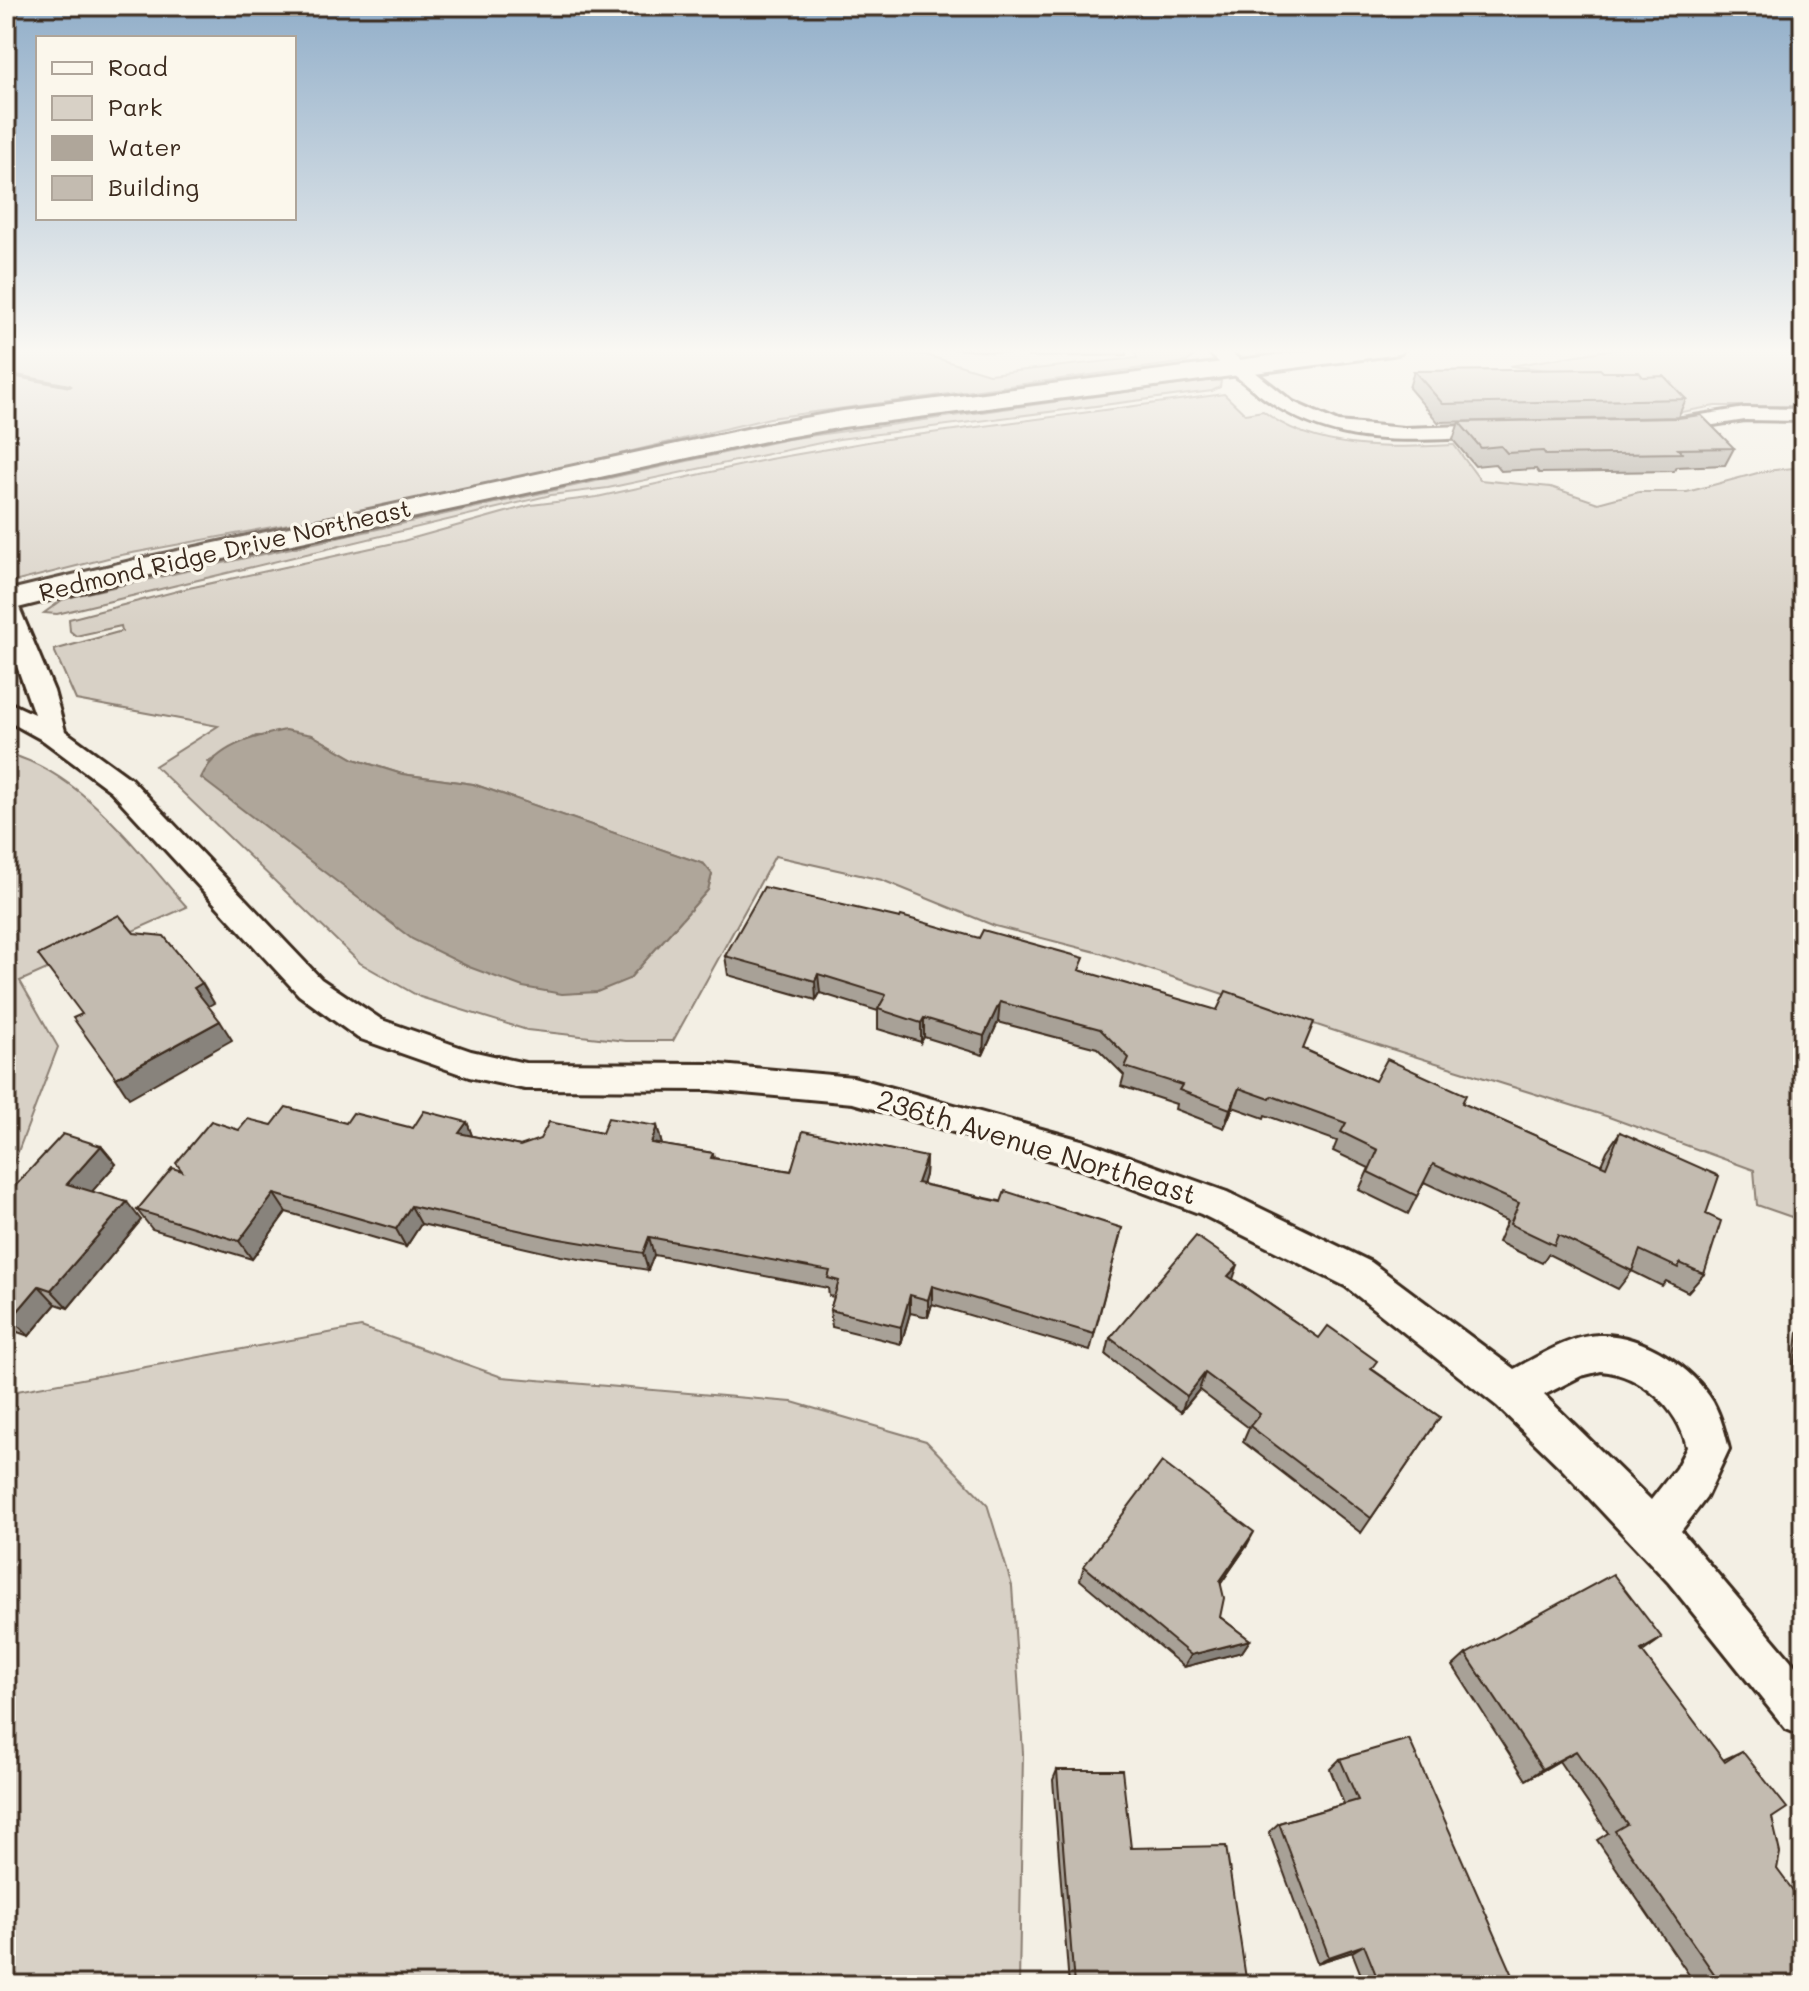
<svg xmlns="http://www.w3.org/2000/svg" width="1809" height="1991" font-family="Mali,sans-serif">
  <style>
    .green { fill: #d8d1c6; stroke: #8a7e72; stroke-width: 2; fill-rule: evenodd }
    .water { fill: #afa69a; stroke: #817468; stroke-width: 2 }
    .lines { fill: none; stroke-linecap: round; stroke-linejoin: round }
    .stream { fill: #817468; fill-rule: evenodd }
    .street-casing { stroke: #3b2a1e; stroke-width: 6 }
    .secondary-casing { stroke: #3b2a1e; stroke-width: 6 }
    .street { fill: #fbf7ec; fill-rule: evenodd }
    .secondary { fill: #fbf7ec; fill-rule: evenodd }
    .wall { fill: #a8a197; stroke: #3b2a1e; stroke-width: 2 }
    .shaded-wall { fill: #88837b; stroke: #3b2a1e; stroke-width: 2 }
    .building { fill: #c3bbb0; stroke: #3b2a1e; stroke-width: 2 }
    .labels { text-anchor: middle; stroke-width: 7; stroke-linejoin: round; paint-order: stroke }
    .far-street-label { font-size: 24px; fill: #3b2a1e; stroke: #fbf7ec }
    .street-label { font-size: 28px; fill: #3b2a1e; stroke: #fbf7ec }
  </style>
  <rect width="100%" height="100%" fill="#f3efe4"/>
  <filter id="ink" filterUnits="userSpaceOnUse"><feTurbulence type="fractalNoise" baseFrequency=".0125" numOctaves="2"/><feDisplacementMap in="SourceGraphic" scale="16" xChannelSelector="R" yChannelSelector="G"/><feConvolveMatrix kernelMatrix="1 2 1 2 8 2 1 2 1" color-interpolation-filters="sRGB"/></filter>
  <g filter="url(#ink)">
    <g class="green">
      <polygon points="6,348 849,348 926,355 989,374 1137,358 1134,348 1194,348 1197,353 1187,362 770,418 561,468 370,509 116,556 6,584"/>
      <polygon points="1621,348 1803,348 1803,406 1715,406 1682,412 1660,390 1589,374 1510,366"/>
      <polygon points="1206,381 1221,381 1220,387 1212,391 839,439 608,488 551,495 57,614 44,613 62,600 82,594 788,439"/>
      <path d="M1224,394L1245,414L1263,411C1315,452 1393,448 1454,445L1480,480L1551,487L1598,503L1639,492H1687L1765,471L1803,467V1221L1757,1205L1754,1170L1606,1116L1353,1037L1100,953L995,926L882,880L775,856L673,1041H626L527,1030L420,997L360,963L155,766L218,726L76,700L54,650L122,631L121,626L76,636L70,631L69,619L189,588L403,541L531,505L597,497L770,459L879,440ZM312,735L354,759L402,774L473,784L704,864L712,874L708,890L629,979L208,762L256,736Z"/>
      <path d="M6,753C83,773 136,850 187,907L20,981L58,1047L6,1183Z"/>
      <polygon points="361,1327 502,1377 792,1402 926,1441 987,1504 1012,1586 1023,1753 1019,1985 6,1985 6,1393"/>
    </g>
    <path class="water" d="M285,730L312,735L354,759L402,774L473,784L704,864L712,874L708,890L629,979L597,992L562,994L523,987L469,967L412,939L201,778C215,746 253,737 285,730Z"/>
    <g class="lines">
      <polygon class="stream" points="6,372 70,384 73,386 70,388 6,376"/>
      <g class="street-casing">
        <g id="street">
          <path d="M1205,348H1225L1293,402L1338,422L1404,428L1497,425L1507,431L1497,437C1399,440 1328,452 1247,385C1233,374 1217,362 1205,348Z"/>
          <polygon points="1745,408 1803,409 1803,421 1745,420 1663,433 1653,427 1663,421"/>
          <path d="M6,598L14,600L18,605L54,691L65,731L131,779L321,979L382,1020L471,1051L525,1063L710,1064L853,1077L1085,1141L1227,1192L1371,1262L1514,1369C1539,1356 1570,1336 1599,1335C1641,1333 1693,1367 1713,1402C1721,1417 1725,1433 1729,1449L1706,1498L1681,1531L1803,1675V1736L1786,1729L1669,1583L1562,1469L1497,1406L1345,1286L1201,1214L1081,1169L853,1103L710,1090L525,1089L469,1077L358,1038L299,995L111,791L44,741L6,720V701L34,714L6,635ZM1601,1371C1642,1375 1678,1408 1687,1447L1676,1468L1651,1500L1544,1395L1581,1376Z"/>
        </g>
      </g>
      <g class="secondary-casing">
        <polygon id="secondary" points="1331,348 1404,348 1401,353 1392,355 843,427 770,440 136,578 6,611 6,591 135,560 770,424 843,411"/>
      </g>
      <use href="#street" class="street"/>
      <use href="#secondary" class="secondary"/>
    </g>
    <g class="wall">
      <polygon points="934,348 1127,348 1126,355 1028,357 1027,354"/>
      <polygon points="1414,371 1603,372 1643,377 1686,399 1678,417 1438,422 1409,388"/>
      <polygon points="1459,422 1734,448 1725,465 1676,467 1674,471 1539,473 1536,469 1501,471 1495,464 1475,466 1453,440"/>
      <polygon points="725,956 1082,971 1304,1049 1375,1081 1462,1103 1601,1165 1607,1151 1620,1132 1706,1214 1704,1274 1688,1292 1666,1281 1662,1286 1632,1271 1618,1289 1548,1254 1542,1263 1498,1242 1507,1221 1424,1182 1408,1214 1359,1190 1369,1168 1333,1151 1337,1141 1265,1115 1264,1118 1233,1107 1224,1128 1175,1109 1176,1104 1121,1086 1124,1075 1097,1048 998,1022 983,1055 924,1037 921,1042 878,1029 878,1011 820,993 816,1000 728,975"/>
      <polygon points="467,1122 472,1136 520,1146 657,1126 662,1145 713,1153 714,1158 791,1171 926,1157 925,1175 922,1184 1122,1228 1090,1351 932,1304 928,1317 910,1313 901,1344 832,1327 830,1310 834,1297 829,1296 828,1288 654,1255 648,1270 561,1256 421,1224 406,1247 286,1212 252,1259 152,1229 137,1210 182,1171 239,1130 272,1125 413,1128"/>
      <polygon points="101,1146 116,1164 92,1191 141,1220 68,1308 56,1304 29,1336 6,1328 6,1196"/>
      <polygon points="1233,1279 1319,1338 1372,1369 1440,1417 1361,1533 1243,1442 1249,1428 1199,1390 1181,1412 1106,1355 1110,1338"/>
      <polygon points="1803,1328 1803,1380 1793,1376 1798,1332"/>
      <polygon points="1246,1547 1221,1583 1220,1617 1250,1640 1242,1652 1184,1667 1080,1580 1084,1566"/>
      <polygon points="1642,1652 1723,1760 1742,1751 1772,1818 1777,1869 1803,1985 1696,1985 1597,1840 1608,1833 1559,1761 1526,1780 1453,1666 1466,1654"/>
      <polygon points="1340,1759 1505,1985 1365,1985 1352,1952 1317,1963 1269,1832 1279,1823 1344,1804 1330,1769"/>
      <polygon points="1057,1770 1131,1848 1247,1985 1069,1985 1053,1780"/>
    </g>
    <g class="shaded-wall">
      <polygon points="818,974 820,993 816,1000 815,981"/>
      <polygon points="202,983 214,1003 205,1008 194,988"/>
      <polygon points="1000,1002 998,1022 983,1055 984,1036"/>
      <polygon points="924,1018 924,1037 921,1042 921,1023"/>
      <polygon points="220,1021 232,1040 129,1098 116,1078"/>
      <polygon points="1239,1088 1233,1107 1224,1128 1230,1109"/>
      <polygon points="467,1122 474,1141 459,1133"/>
      <polygon points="657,1126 662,1145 651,1143"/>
      <polygon points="101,1146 116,1164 83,1202 67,1184"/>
      <polygon points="926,1157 925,1175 917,1202 917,1183"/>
      <polygon points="274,1194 286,1212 252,1259 239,1241"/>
      <polygon points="127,1202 141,1220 68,1308 51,1290"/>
      <polygon points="411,1206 421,1224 406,1247 396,1229"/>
      <polygon points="649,1237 654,1255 648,1270 643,1253"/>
      <polygon points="1238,1265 1232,1282 1228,1276"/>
      <polygon points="39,1286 56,1304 29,1336 11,1319"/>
      <polygon points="932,1286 932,1304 928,1317 928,1300"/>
      <polygon points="910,1295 910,1313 901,1344 901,1327"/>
      <polygon points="1205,1373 1199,1390 1181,1412 1187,1396"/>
      <polygon points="1254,1532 1246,1547 1213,1595 1220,1581"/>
      <polygon points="1662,1638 1644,1651 1623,1662 1641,1650"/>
      <polygon points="1250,1640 1242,1652 1184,1667 1191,1655"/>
      <polygon points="1576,1751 1559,1761 1526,1780 1542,1769"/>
      <polygon points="1364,1945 1352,1952 1317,1963 1329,1957"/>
    </g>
    <g class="building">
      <polygon points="1600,369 1603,372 1639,372 1643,377 1664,376 1686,399 1443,404 1414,371"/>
      <polygon points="1701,415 1734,448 1678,449 1682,453 1546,455 1543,451 1507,453 1501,446 1481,448 1459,422 1678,418"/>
      <polygon points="764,887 900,918 901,916 979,938 983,930 1084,958 1079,970 1217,1010 1226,991 1314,1022 1303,1049 1375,1081 1387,1059 1466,1095 1462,1103 1606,1167 1620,1132 1719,1176 1706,1214 1721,1221 1704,1274 1680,1263 1678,1268 1640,1250 1632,1271 1558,1235 1554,1245 1510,1224 1519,1203 1433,1164 1417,1196 1368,1172 1378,1150 1341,1132 1346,1123 1272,1096 1270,1099 1239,1088 1230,1109 1179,1090 1182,1085 1125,1067 1129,1058 1100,1029 1000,1002 984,1036 924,1018 921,1023 878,1009 886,995 818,974 815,981 725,956"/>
      <polygon points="119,915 134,933 164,936 202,983 194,988 220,1021 116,1078 73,1018 82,1014 38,955"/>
      <polygon points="286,1107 346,1123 353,1113 413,1128 424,1111 467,1122 459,1133 520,1146 540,1139 549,1122 602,1133 608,1118 657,1126 651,1143 713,1153 711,1158 791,1171 803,1131 926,1157 917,1183 1001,1202 1005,1191 1122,1228 1094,1334 932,1286 928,1300 910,1295 901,1327 830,1310 839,1281 828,1278 830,1271 649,1237 643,1253 554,1238 411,1206 396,1229 274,1194 239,1241 137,1210 172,1168 182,1171 176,1163 211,1121 239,1130 248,1119 272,1125"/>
      <polygon points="63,1134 101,1146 67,1184 127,1202 51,1290 39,1286 11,1319 6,1317 6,1196"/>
      <polygon points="1196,1236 1238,1265 1228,1276 1319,1338 1328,1326 1377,1361 1371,1369 1440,1417 1371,1518 1250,1426 1260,1414 1205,1373 1187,1396 1110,1338"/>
      <polygon points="1162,1462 1254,1532 1220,1581 1224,1598 1220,1617 1250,1640 1191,1655 1084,1566"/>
      <polygon points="1613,1574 1662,1638 1641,1650 1725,1762 1742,1751 1787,1808 1772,1818 1780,1853 1777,1869 1803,1904 1803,1985 1722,1985 1615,1831 1627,1824 1576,1751 1542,1769 1466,1654"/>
      <polygon points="1409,1739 1516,1982 1505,1985 1380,1985 1364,1945 1329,1957 1279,1823 1358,1800 1340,1759"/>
      <polygon points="1057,1770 1122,1770 1131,1848 1226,1846 1247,1985 1074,1985"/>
    </g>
  </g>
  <linearGradient id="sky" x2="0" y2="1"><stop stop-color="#91aec9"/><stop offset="0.56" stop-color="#faf8f3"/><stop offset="1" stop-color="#faf8f3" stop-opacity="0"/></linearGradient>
  <rect width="1809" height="627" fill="url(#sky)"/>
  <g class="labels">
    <g class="far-street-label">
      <text transform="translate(225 551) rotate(-13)" y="8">Redmond Ridge Drive Northeast</text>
    </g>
    <g class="street-label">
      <text transform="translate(1037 1147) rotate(17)" y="10">236th Avenue Northeast</text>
    </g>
  </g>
  <rect width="1809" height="1991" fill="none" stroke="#fbf7ec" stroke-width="32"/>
  <rect x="16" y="16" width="1777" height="1959" fill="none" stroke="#3b2a1e" stroke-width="3" filter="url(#ink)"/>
  <rect x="36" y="36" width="260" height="184" fill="#fbf7ec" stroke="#aea59a" stroke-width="2"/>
  <rect x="52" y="62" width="40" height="12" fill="#fbf7ec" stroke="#aea59a" stroke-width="2"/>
  <text x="108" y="76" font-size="24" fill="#3b2a1e">Road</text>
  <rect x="52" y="96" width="40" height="24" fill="#d8d1c6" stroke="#aea59a" stroke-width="2"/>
  <text x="108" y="116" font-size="24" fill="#3b2a1e">Park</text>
  <rect x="52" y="136" width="40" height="24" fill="#afa69a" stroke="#aea59a" stroke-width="2"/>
  <text x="108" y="156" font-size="24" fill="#3b2a1e">Water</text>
  <rect x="52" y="176" width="40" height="24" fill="#c3bbb0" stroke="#aea59a" stroke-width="2"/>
  <text x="108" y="196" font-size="24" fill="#3b2a1e">Building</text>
</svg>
